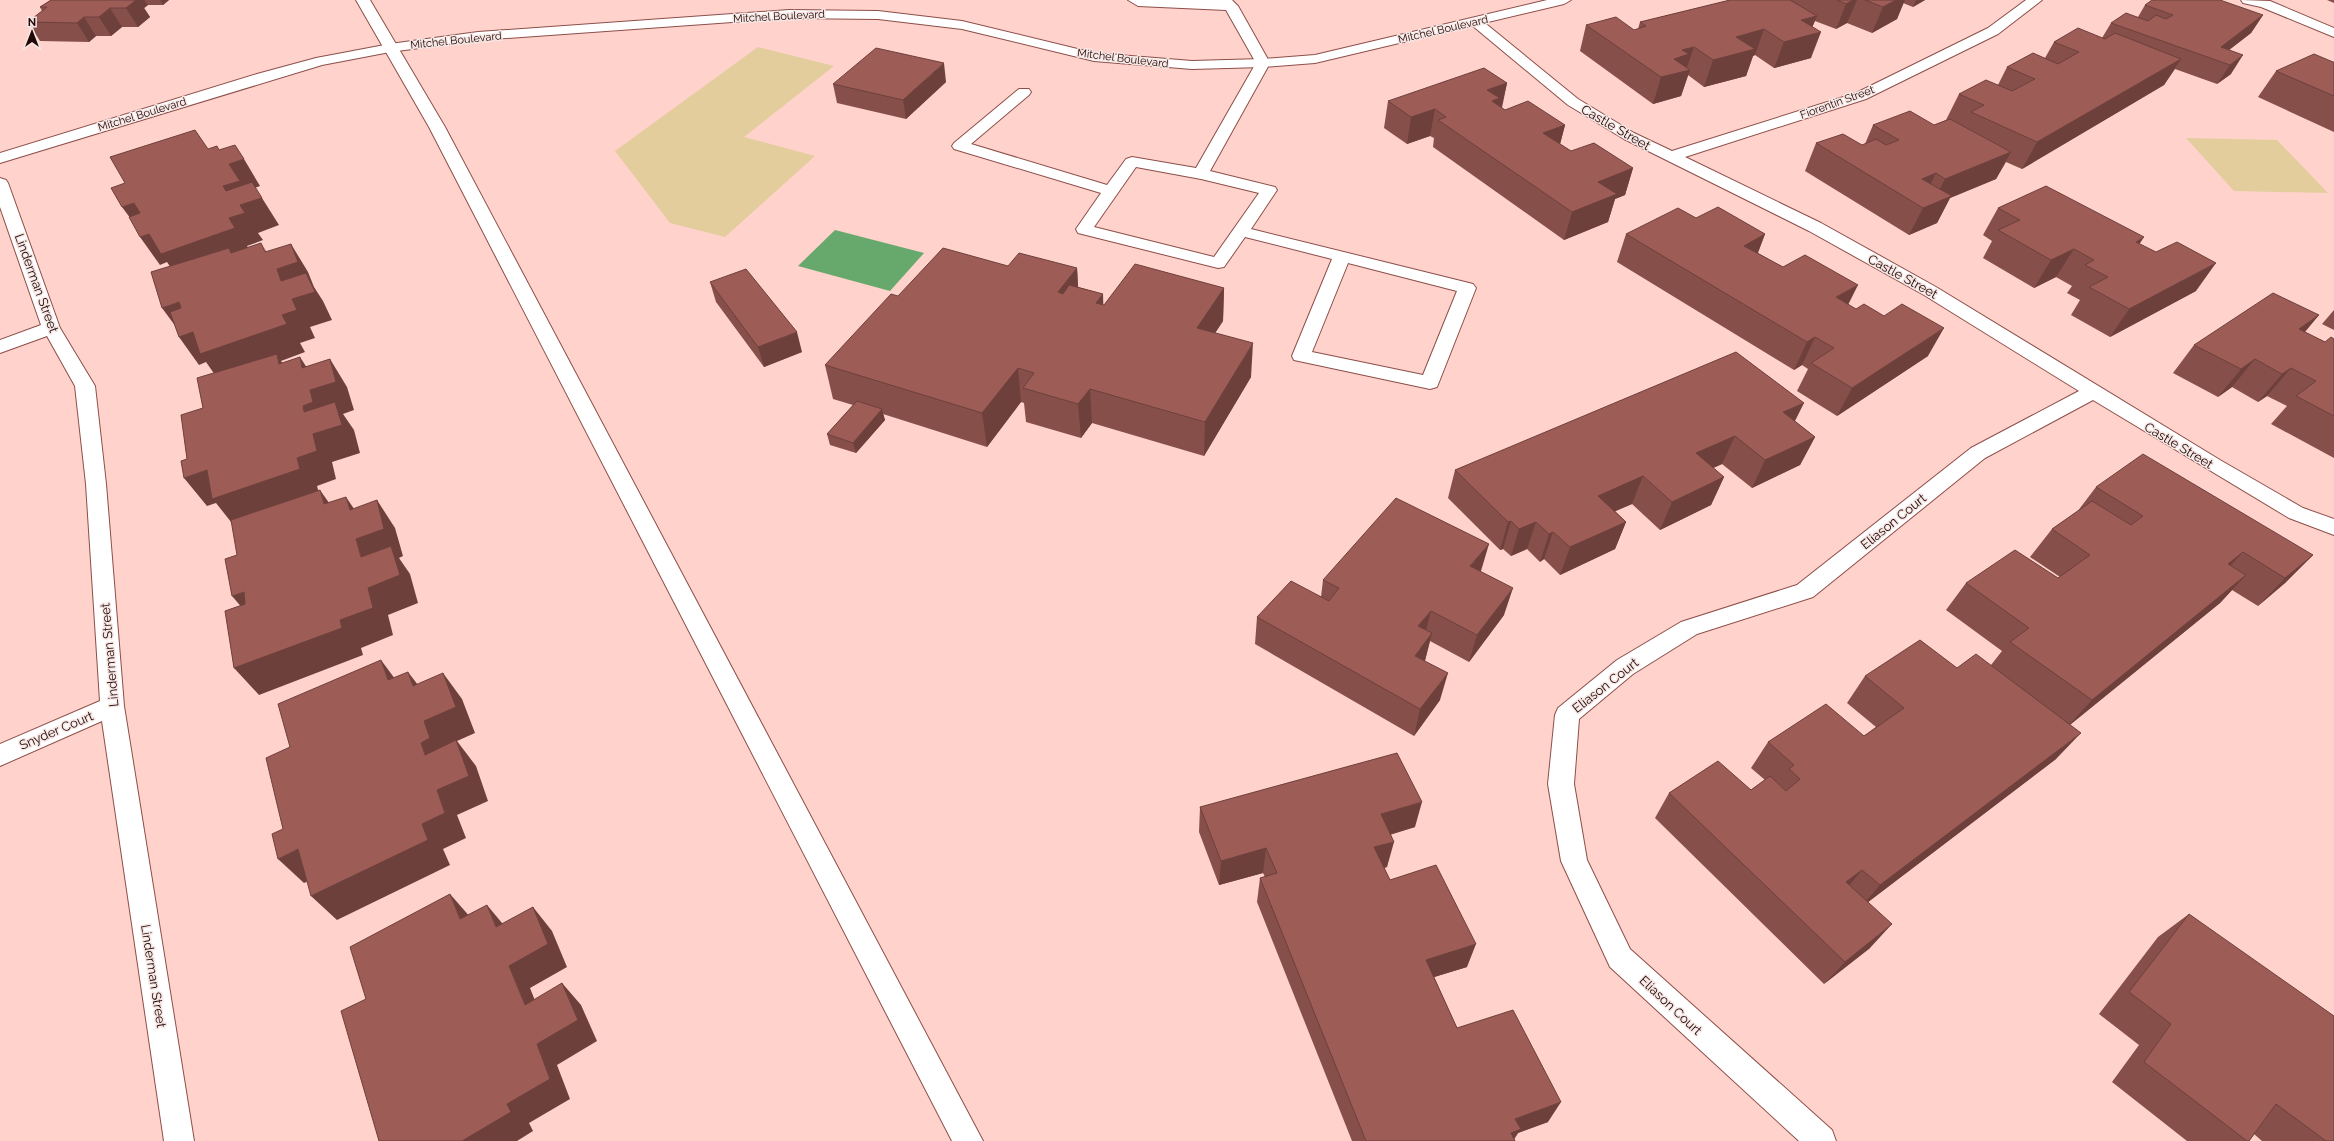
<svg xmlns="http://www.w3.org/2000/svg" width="2334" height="1141" font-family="Raleway,sans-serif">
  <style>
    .green { fill: #e3cd9d }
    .water { fill: #67a86c }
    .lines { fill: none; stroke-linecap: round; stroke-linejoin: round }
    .service-casing { stroke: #8d4e48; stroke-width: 2 }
    .minor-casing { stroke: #8d4e48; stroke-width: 2 }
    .tertiary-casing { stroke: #8d4e48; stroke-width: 2 }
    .service { fill: #fff; fill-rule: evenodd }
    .minor { fill: #fff; fill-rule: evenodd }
    .tertiary { fill: #fff; fill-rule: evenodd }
    .wall { fill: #874f4a }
    .shaded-wall { fill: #6e403c }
    .building { fill: #9d5c56; stroke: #6e403c }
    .labels { text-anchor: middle; stroke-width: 3; stroke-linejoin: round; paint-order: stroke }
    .far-street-label { font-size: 11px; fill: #210907; stroke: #f6e7e5 }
    .street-label { font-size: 13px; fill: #210907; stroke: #f6e7e5 }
  </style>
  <rect width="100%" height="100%" fill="#ffd2cc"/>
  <g class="green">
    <polygon points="758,47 834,66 744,137 815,156 725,237 670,223 615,151"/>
    <polygon points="2186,138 2277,140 2328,193 2234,191"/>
  </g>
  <polygon class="water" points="835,230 924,253 890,291 798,266"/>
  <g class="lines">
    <g class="service-casing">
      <g id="service">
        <polygon points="356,0 370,0 445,127 983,1141 952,1141 429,127"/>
        <path d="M1128,0H1232L1238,6L1270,63L1210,171L1275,187L1277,190L1251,229L1473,284L1476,288L1437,387L1430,389L1294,360L1292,356L1332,259L1245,237L1224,267L1218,268L1078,233L1076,229L1101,193L954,149L952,146L954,143L1019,89H1029L1031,92L1029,95L971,144L1107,185L1126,159L1132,157L1196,168L1256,63L1226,10L1138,6ZM1136,167L1201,179L1259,193L1214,257L1094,227ZM1348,263L1457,291L1423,375L1312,352Z"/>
      </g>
    </g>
    <g class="minor-casing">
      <g id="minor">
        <polygon points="2026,0 2042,0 1998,34 1866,99 1685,157 1821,223 1936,287 2220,460 2303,508 2334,519 2334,535 2289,518 2093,400 1985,458 1813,597 1697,634 1633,674 1579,719 1574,784 1587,860 1630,949 1832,1130 1836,1141 1799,1141 1610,967 1561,861 1548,784 1555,715 1558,708 1617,660 1681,622 1797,585 1971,448 2079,391 1924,295 1809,231 1624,139 1568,105 1468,22 1470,19 1480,19 1578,99 1634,133 1672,151 1856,93 1988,28"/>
        <polygon points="2241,0 2270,1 2334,28 2334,37 2261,7 2243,3"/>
        <polygon points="0,178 6,180 8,183 60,328 95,386 106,484 124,706 194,1141 164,1141 102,721 0,766 0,744 100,701 86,484 75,386 47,336 0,353 0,340 41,325 0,207"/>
      </g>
    </g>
    <g class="tertiary-casing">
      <polygon id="tertiary" points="1547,0 1571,0 1564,4 1315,63 1263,67 1192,69 1094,61 962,29 878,19 789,18 478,40 390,52 322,65 0,163 0,153 257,74 316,58 390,44 478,32 789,10 878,11 962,21 1094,53 1192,61 1263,59 1315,55"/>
    </g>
    <use href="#service" class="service"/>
    <use href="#minor" class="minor"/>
    <use href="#tertiary" class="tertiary"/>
  </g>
  <g class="wall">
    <polygon points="51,0 169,0 163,5 148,5 144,8 150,17 138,27 122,27 111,36 96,36 89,42 40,41 28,22 42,11 40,7"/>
    <polygon points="1730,0 1925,0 1913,7 1903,3 1897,19 1872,33 1847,23 1836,29 1815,21 1812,27 1811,58 1774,68 1755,55 1753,56 1746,76 1704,87 1688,75 1681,96 1653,104 1580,51 1586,25 1634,30 1638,29 1640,22"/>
    <polygon points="2327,0 2334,0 2334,3"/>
    <polygon points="2145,5 2263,15 2251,33 2229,50 2231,74 2217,84 2175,69 2164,85 2022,169 2006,162 1996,179 1950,198 1937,223 1909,235 1805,171 1816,143 1862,145 1865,144 1873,125 1934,125 1946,120 1959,94 1998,85 2007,67 2045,58 2054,42 2102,38 2111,23 2138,17"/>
    <polygon points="2333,62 2334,62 2334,132 2258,97 2276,71"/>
    <polygon points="946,82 906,119 837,103 833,84"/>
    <polygon points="1507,83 1502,108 1505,110 1565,125 1560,144 1571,151 1633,168 1625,195 1615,199 1608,222 1564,240 1433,147 1434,138 1430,136 1407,144 1384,128 1388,101"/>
    <polygon points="1998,208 2140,244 2196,291 2110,337 2071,315 2080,300 2067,293 2072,286 2056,277 2034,288 1983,258 1992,241 1983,235"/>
    <polygon points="1696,218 1765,234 1758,253 1848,305 1928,356 1837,416 1797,391 1808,369 1802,365 1794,370 1617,262 1626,234"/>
    <polygon points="1008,266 1077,268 1078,287 1103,294 1103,305 1104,305 1224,288 1223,321 1215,333 1251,377 1204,456 1092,423 1081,438 1026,422 1024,403 1021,402 987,447 883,414 885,420 856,453 830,445 827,434 853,405 833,399 825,365"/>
    <polygon points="710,282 802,352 764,367 716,302"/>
    <polygon points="2334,310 2334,330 2322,324"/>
    <polygon points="2319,315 2305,332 2325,342 2334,339 2334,458 2271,424 2287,406 2267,396 2258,402 2232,387 2218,397 2173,373 2194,345"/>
    <polygon points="1795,421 1815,437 1800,465 1752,488 1722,464 1713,468 1724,477 1711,505 1660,530 1632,504 1615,511 1626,522 1615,549 1560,575 1544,559 1540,562 1527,549 1511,556 1503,549 1500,550 1448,498 1455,470"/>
    <polygon points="2096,487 2313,555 2285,583 2258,606 2232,590 2220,603 2070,725 2056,759 1868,902 1870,948 1824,984 1655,818 1669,793 1751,790 1765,780 1751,768 1768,742 1864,736 1876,727 1847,703 1865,676 1991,665 2002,651 1946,610 1966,583 2058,578 2060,577 2030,557 2052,529 2077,512"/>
    <polygon points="1481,572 1504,615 1469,662 1430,641 1425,661 1440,700 1414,736 1255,644 1257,617 1321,597 1323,580"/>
    <polygon points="1200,807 1415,827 1390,835 1387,867 1384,868 1390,880 1467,967 1434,977 1457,1028 1548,1122 1518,1133 1514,1139 1515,1141 1352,1141 1257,902 1260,878 1265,877 1263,873 1219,885 1199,832"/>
    <polygon points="2189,914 2334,1141 2262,1141 2254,1134 2249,1141 2187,1141 2112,1082 2139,1045 2099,1014 2158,937"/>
  </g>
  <g class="shaded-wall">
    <polygon points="124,0 144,0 148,5 144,8 150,17 138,27 126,8"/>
    <polygon points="160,0 169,0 163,5"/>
    <polygon points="1853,0 1857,0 1847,23 1836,29 1846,4"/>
    <polygon points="1896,0 1905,0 1897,19 1872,33 1883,7"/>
    <polygon points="1916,0 1925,0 1913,7"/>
    <polygon points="110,8 122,27 111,36 99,17"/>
    <polygon points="2263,15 2251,33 2216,60 2221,47"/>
    <polygon points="1817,16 1809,35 1821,32 1811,58 1774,68 1784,42 1801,20"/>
    <polygon points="84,17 96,36 89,42 77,23"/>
    <polygon points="1764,29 1755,55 1753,56 1746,76 1704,87 1713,60 1736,37"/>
    <polygon points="1694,47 1686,70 1690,70 1681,96 1653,104 1661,77 1674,59 1682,50"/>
    <polygon points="2243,55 2231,74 2217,84 2230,65"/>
    <polygon points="2181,59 2164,85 2022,169 2037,142"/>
    <polygon points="944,63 946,82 906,119 903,100"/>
    <polygon points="1507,83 1501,109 1495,125 1487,90"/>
    <polygon points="1435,109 1430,136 1407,144 1411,117"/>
    <polygon points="1565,125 1558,152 1543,133"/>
    <polygon points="2011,152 1996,179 1950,198 1937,223 1909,235 1923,208 1932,204 1945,179"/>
    <polygon points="244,159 260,186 246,191 262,198 279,225 258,233 263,240 247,246 253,255 180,282 167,262 160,265 140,237 149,234 229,218 223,186 229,164"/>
    <polygon points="1633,168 1625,195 1615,199 1608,222 1564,240 1572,212 1598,182"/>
    <polygon points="1936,173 1922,201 1922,179"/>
    <polygon points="134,203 153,231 142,234 122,207"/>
    <polygon points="1765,234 1754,262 1744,246"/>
    <polygon points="2144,237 2126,265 2136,242"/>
    <polygon points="261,243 277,269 291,244 308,272 314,287 323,301 332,320 310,327 315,338 300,343 305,352 281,361 296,382 220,382 206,362 199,365 179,337 182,335 162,308 179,302 282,315 281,281"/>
    <polygon points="2074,249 2056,277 2034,288 2051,260"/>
    <polygon points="2216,263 2196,291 2110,337 2129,309"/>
    <polygon points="1077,268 1079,302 1058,292"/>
    <polygon points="1858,285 1844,313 1836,297"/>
    <polygon points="1224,288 1223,321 1196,362 1197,328"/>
    <polygon points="1103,294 1104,328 1096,303"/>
    <polygon points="2319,315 2295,343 2299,329"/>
    <polygon points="1944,328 1928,356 1837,416 1852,388"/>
    <polygon points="797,332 802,352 764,367 758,347"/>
    <polygon points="1815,337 1802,365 1794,370 1807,342"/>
    <polygon points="1253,343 1251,377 1204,456 1205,422"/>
    <polygon points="300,357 318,385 330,359 347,387 354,410 343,414 354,430 360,453 332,462 336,479 317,486 320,497 235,527 216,503 207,506 184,478 207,470 297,458 304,412 303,406 302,368"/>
    <polygon points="2255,359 2232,387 2218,397 2241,369"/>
    <polygon points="1018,368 1021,402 987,447 982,413"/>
    <polygon points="2291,368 2267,396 2258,402 2282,374"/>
    <polygon points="1090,389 1092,423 1081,438 1078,404"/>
    <polygon points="1804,403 1790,431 1783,412"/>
    <polygon points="882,409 885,420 856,453 853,443"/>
    <polygon points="1735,436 1722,464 1684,481 1696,453"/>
    <polygon points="1815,437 1800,465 1752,488 1765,460"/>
    <polygon points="1643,476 1632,504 1588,523 1598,496"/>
    <polygon points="1724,477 1711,505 1660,530 1672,502"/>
    <polygon points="320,490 339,517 324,504"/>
    <polygon points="346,497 365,525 377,500 395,528 403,556 399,558 410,574 418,603 388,615 393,635 361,648 363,655 259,695 234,668 340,620 361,557 356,539 350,510"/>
    <polygon points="1511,521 1503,549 1500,550 1508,522"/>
    <polygon points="1536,522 1527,549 1511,556 1519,529"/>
    <polygon points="1626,522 1615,549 1560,575 1570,547"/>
    <polygon points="1553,532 1544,559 1540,562 1549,534"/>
    <polygon points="1489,544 1481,571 1463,594 1470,566"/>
    <polygon points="2243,552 2217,580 2228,564"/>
    <polygon points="2313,555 2285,583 2258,606 2285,578"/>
    <polygon points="2246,575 2220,603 2067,727 2092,700"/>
    <polygon points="1513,588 1504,615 1469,662 1477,635"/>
    <polygon points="244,592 255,623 232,596"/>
    <polygon points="1431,611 1424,638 1418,626"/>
    <polygon points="1432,633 1425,660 1408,682 1415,656"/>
    <polygon points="381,660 401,687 388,680"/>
    <polygon points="408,672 428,698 413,686"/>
    <polygon points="443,673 462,699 475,733 457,741 476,766 488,801 457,815 466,838 443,849 450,865 337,920 311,896 422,824 437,790 421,743 424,721"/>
    <polygon points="1448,673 1440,700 1414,736 1420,709"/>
    <polygon points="2081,733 2056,759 1859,909 1880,885"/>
    <polygon points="1422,802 1415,827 1374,839 1381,814"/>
    <polygon points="1394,842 1387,867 1368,872 1374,847"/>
    <polygon points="1266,848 1263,873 1219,885 1221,861"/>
    <polygon points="298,849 324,874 304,883 278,859"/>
    <polygon points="1862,870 1842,894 1846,882"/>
    <polygon points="450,894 471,918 460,919"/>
    <polygon points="487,905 507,929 496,927"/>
    <polygon points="533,907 552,931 567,967 530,988 545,1026 525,1005 509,966"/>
    <polygon points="1892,924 1870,948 1824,984 1845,962"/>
    <polygon points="1476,944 1467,967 1418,982 1426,960"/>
    <polygon points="562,983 581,1005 597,1041 557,1065 570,1099 529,1123 533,1131 517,1141 462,1141 507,1104 537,1044"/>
    <polygon points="1561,1102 1548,1122 1518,1133 1513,1141 1506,1141 1515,1119"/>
  </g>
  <g class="building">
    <polygon points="51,0 136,0 126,8 110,8 99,17 84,17 77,23 28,22 47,7 40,7"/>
    <polygon points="1730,0 1790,0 1817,16 1801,20 1821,32 1784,42 1764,29 1736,37 1755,49 1713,60 1694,47 1682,50 1689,54 1674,59 1690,70 1661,77 1586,25 1616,17 1634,30 1646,26 1640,22"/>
    <polygon points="1837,0 1853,0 1846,4"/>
    <polygon points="1865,0 1896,0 1883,7"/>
    <polygon points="2152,0 2220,0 2263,15 2221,47 2243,55 2230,65 2111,23 2126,13 2148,21 2156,15 2166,19 2173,15 2145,5"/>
    <polygon points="2078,28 2105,39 2115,33 2181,59 2037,142 1971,112 1984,105 1959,94 1986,80 2012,91 2035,79 2007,67 2033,53 2058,64 2079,52 2054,42"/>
    <polygon points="876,48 944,63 903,100 833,84"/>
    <polygon points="2314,54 2333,62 2334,62 2334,96 2276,71"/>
    <polygon points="1484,68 1507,83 1487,90 1500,98 1492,101 1505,110 1528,101 1565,125 1543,133 1571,151 1594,143 1633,168 1598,182 1617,194 1572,212 1438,120 1446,117 1435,109 1411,117 1388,101"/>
    <polygon points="1910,111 1934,125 1950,119 2011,152 1945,179 1936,173 1922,179 1952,196 1923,208 1816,143 1843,134 1862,145 1876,139 1886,145 1899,140 1873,125"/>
    <polygon points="195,130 208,149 217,146 219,150 235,145 244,159 229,164 240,181 223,186 226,191 252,182 262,198 240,205 245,213 229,218 235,228 161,254 149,234 140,237 129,217 140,213 134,203 122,207 111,188 125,183 110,157"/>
    <polygon points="2046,186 2144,237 2136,242 2156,252 2177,242 2216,263 2129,309 2089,287 2108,277 2085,265 2094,260 2074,249 2051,260 1998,230 2020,220 1998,208"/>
    <polygon points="1718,207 1765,234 1744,246 1783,267 1805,255 1858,285 1836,297 1856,309 1864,304 1884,316 1902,304 1944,328 1852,388 1811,363 1834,348 1815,337 1807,342 1626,234 1678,208 1696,218"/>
    <polygon points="261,243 265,252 291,244 298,262 277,269 281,281 306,273 315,292 292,299 297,310 282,315 287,324 200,354 193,332 179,337 170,312 181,308 179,302 162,308 151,272 229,248 231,253"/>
    <polygon points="943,248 1008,266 1019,253 1077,268 1058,292 1063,294 1069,285 1103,294 1096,303 1104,305 1135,264 1224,288 1197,328 1253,343 1205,422 1090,389 1078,404 1023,388 1034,373 1018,368 982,413 825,365 891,294 898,296"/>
    <polygon points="746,269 797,332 758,347 710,282"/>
    <polygon points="2273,293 2319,315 2299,329 2325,342 2331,337 2334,339 2334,416 2296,396 2316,381 2291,368 2282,374 2255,359 2241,369 2194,345"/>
    <polygon points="1736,352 1804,403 1783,412 1815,437 1765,460 1735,436 1696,453 1724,477 1672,502 1643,476 1598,496 1626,522 1570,547 1553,532 1549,534 1536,522 1519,529 1511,521 1508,522 1455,470"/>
    <polygon points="277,354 279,364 300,357 302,368 330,359 336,382 310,390 313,402 303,406 304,412 335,402 342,425 313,434 317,451 297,458 300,469 212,499 207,470 184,478 181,461 187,459 181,415 203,408 197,378"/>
    <polygon points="857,401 882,409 853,443 827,434"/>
    <polygon points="2143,454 2313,555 2285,578 2243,552 2228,564 2246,575 2092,700 2010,642 2029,628 1966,583 2015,550 2058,578 2090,555 2052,529 2092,501 2131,525 2143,516 2096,487"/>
    <polygon points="320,490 324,504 346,497 350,510 377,500 384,529 356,539 361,557 391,546 400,575 368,588 373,608 340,620 342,628 234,668 225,611 245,604 244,592 232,596 225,559 237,555 231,520"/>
    <polygon points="1396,498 1489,544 1470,566 1513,588 1477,635 1431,611 1418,626 1432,633 1415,656 1448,673 1420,709 1257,617 1291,581 1329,601 1339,588 1323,580"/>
    <polygon points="1920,640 1957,668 1976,654 2081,733 1880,885 1862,870 1846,882 1892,924 1845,962 1669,793 1718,761 1751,790 1770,776 1786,791 1800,779 1789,769 1794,765 1768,742 1826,704 1864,736 1904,708 1865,676"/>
    <polygon points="381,660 388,680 408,672 413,686 443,673 456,707 424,721 430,738 421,743 425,755 456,740 469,776 437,790 445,813 422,824 428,840 311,896 298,849 278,859 272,834 283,829 266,758 290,747 278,704"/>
    <polygon points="1397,753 1422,802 1381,814 1394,842 1374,847 1390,880 1436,865 1476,944 1426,960 1457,1028 1513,1010 1561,1102 1515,1119 1521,1129 1511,1133 1515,1141 1366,1141 1260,878 1277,873 1266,848 1221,861 1200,807"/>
    <polygon points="450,894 460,919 487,905 496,927 533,907 548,944 509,966 525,1005 562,983 578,1020 537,1044 550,1079 507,1104 511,1112 462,1141 379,1141 341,1011 366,999 350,947"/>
    <polygon points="2189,914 2334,1016 2334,1141 2326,1141 2276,1104 2249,1141 2247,1141 2144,1062 2171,1024 2129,992"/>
  </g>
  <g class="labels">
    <g class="far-street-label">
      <text transform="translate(779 16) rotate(-3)" y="4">Mitchel Boulevard</text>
      <text transform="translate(1443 29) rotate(-13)" y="4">Mitchel Boulevard</text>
      <text transform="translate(456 40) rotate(-6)" y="4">Mitchel Boulevard</text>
      <text transform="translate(1123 58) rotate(7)" y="4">Mitchel Boulevard</text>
      <text transform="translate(1837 102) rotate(-20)" y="4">Fiorentin Street</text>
      <text transform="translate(142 114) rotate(-17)" y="4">Mitchel Boulevard</text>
    </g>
    <g class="street-label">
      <text transform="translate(1616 127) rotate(30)" y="5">Castle Street</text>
      <text transform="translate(1903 276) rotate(29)" y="5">Castle Street</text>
      <text transform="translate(37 283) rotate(70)" y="5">Linderman Street</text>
      <text transform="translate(2179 445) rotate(31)" y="5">Castle Street</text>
      <text transform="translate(1893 521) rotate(-39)" y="5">Eliason Court</text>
      <text transform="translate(109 655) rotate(-95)" y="5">Linderman Street</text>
      <text transform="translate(1605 685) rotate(-38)" y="5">Eliason Court</text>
      <text transform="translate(56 730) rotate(-23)" y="5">Snyder Court</text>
      <text transform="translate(154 976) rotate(81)" y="5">Linderman Street</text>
      <text transform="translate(1671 1005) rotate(43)" y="5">Eliason Court</text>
    </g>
  </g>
  <g transform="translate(32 32)" stroke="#f6e7e5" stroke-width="3" paint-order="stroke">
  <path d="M0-3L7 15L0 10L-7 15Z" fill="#210907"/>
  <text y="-6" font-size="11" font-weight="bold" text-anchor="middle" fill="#210907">N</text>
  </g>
</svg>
